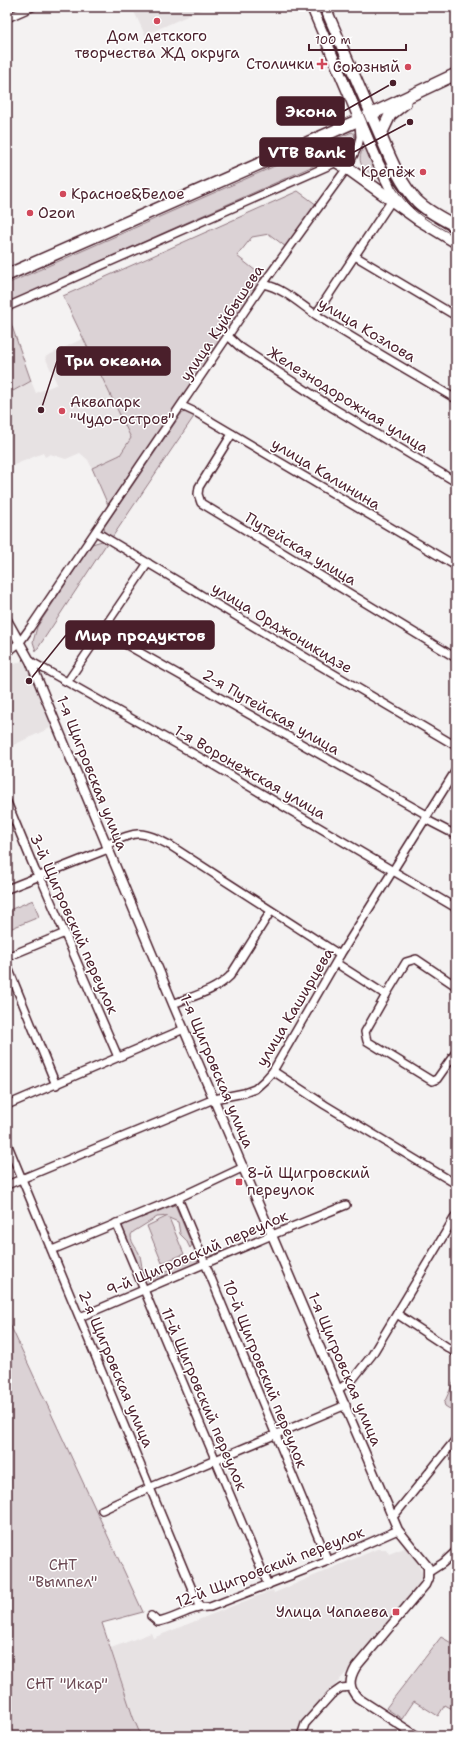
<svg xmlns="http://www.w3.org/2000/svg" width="463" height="1743" font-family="'Shantell Sans',sans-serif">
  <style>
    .built { fill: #e7e2e3 }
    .green { fill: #dbd2d5; stroke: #927880 }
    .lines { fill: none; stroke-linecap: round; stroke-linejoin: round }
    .minor-casing { stroke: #4a1f2b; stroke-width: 10 }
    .tertiary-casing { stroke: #4a1f2b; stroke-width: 11 }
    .secondary-casing { stroke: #4a1f2b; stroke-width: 13 }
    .primary-casing { stroke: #4a1f2b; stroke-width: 14 }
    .minor { stroke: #fff; stroke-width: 7 }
    .tertiary { stroke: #fff; stroke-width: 8 }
    .secondary { stroke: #fff; stroke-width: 10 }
    .primary { stroke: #fff; stroke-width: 11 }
    .tram { stroke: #4a1f2b; stroke-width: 1 }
    .poi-dot { fill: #d1495b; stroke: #fff; stroke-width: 1.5 }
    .labels { text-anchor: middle; stroke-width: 3; stroke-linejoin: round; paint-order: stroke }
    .poi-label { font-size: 15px; fill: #4a1f2b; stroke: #fff; text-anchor: end }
    .street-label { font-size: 15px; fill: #4a1f2b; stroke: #fff }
    .park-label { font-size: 15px; fill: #6e4c56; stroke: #fff }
    .leader { fill: none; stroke: #4a1f2b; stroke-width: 1.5 }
    .callout-dot { fill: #4a1f2b; stroke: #fff; stroke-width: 1.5 }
    .callout { fill: #4a1f2b; stroke: #4a1f2b; stroke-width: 1.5 }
    .callout-label { font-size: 16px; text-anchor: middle; font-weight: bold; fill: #fff }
  </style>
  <rect width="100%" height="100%" fill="#f4f2f2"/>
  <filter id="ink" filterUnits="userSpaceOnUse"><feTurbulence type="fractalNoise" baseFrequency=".025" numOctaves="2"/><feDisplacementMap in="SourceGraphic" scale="8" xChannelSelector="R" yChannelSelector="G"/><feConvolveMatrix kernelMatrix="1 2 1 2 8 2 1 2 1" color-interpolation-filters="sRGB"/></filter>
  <g filter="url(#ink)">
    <g class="built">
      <polygon points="132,7 207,7 145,35"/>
      <polygon points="82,339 84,339 131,438 120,455 92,468 88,460 80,453 66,459 50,454 45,457 43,453 7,468 7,378 13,391 31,381 36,393 57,384 45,357"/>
      <polygon points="23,660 52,727 7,748 7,668"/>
      <polygon points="409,1546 426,1581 303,1722 302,1736 141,1736 133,1717 111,1648 151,1633 153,1638 273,1590 274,1593 377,1549 386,1549 389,1554"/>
    </g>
    <g class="green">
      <path d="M352,132L355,134C354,138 354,143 351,147C345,155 330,153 324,145L326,143Z"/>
      <path d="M365,146H367L382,180C367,171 352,165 365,146Z"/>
      <polygon points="309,152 322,162 7,303 7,284 293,158"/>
      <polygon points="298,191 317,205 286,247 269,234 252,237 237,256 261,275 263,280 108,505 92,468 120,455 131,438 63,296"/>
      <polygon points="9,318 31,381 13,391 7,378 7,319"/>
      <polygon points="188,411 195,415 111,539 105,533 104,527 181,414"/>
      <polygon points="102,541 107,543 36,651 33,642 37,627 92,544"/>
      <polygon points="33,900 39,917 7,930 7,911"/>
      <path d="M174,1205L176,1207L192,1245L190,1248L186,1240L180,1234L178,1222L169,1218L184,1254L162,1263L147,1226L168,1216L157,1217L133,1232L131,1235C131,1245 138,1248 140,1256C142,1263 141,1275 149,1280L192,1258L198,1257L200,1263L147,1286L143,1284L122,1230V1226L128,1223Z"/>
      <polygon points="7,1318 143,1612 102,1623 133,1717 141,1736 7,1736"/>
      <polygon points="456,1377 456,1413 445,1406 444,1403"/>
      <polygon points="441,1637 455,1645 456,1643 456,1711 445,1705 438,1716 414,1701 402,1719 386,1708"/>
    </g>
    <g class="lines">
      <g class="minor-casing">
        <g id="minor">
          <polyline points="7,18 32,7"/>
          <polyline points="355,256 456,316"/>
          <path d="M263,284C283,288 300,304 316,315C362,344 409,371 456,399"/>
          <polyline points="7,307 337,162"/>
          <polyline points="316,314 392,200"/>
          <polyline points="228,336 240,347 333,408 456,482"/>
          <polyline points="182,406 197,413 456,566"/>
          <polyline points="232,434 199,487 198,494 201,503 456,658"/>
          <polyline points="96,532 273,638 456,746"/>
          <polyline points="102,631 427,815"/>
          <polyline points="7,653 20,642 30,628 263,284 347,168 358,146 360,137 359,124"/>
          <polyline points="30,661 208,762 456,908"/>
          <polyline points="68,681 148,563"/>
          <polyline points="7,802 35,870 43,883 118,1057"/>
          <polyline points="425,819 456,835"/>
          <path d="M106,845C138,831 140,829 171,846L340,955"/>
          <polyline points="7,889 108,849"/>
          <polyline points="7,957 65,933"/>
          <polyline points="336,963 386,995 406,962 416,959 456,986"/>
          <polyline points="7,965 56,1085"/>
          <polyline points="386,995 365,1032 367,1041 432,1081 437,1079 456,1052"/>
          <path d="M173,1004C193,996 215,991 230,976L271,911"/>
          <polyline points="273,1071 325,1105 456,1184"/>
          <polyline points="7,1105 184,1029"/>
          <polyline points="7,1143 199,1606"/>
          <polyline points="7,1185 214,1099 244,1093 255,1089 265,1080 273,1071 340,955 456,770"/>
          <polyline points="178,1198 328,1561"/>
          <polyline points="116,1223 268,1585"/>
          <polyline points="52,1250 178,1198 244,1167"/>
          <polyline points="397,1314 456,1353"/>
          <polyline points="80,1317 272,1235 346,1205"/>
          <polyline points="339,1389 353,1379 372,1355 456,1215"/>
          <polyline points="102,1510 151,1487 346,1405"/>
          <polyline points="393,1517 456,1439"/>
          <polyline points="429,1572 443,1563 456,1551"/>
          <path d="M151,1616L158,1622C176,1619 191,1606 210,1607L328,1561L398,1530"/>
          <polyline points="301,1736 305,1724 331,1695 341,1688 351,1687"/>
        </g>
      </g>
      <g class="tertiary-casing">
        <path id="tertiary" d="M7,620L30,661L173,1004L398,1530L428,1567V1578L425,1585L356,1667C349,1679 348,1688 358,1698L417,1736"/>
      </g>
      <g class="secondary-casing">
        <g id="secondary">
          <polyline points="312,7 378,163 390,187 405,208"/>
          <polyline points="325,7 371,114"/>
        </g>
      </g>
      <g class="primary-casing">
        <g id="primary">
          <path d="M371,114C385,143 395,178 417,201C428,212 443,219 456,226"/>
          <polyline points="381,134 390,115 405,103"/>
          <polyline points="299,147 308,147 318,150 347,168 418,219 456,242"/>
          <polyline points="7,275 359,120 456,74"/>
        </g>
      </g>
      <use href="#minor" class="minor"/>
      <use href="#tertiary" class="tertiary"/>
      <use href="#secondary" class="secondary"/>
      <use href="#primary" class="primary"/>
      <path class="tram" d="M317,7L395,187C412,214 429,221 456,237"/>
    </g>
  </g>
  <g class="poi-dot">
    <circle cx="157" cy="21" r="4"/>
    <path d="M320 58h4v4h4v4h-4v4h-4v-4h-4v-4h4z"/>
    <circle cx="408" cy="67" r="4"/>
    <circle cx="423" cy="172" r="4"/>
    <circle cx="63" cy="194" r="4"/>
    <circle cx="30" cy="213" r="4"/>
    <circle cx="62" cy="411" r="4"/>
    <rect x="235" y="1178" width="8" height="8" rx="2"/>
    <rect x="392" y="1608" width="8" height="8" rx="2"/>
  </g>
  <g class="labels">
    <g class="poi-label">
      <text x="157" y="41" text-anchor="middle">Дом детского<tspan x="157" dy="17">творчества ЖД округа</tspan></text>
      <text x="314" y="69">Столички</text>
      <text x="400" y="72">Союзный</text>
      <text x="415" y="177">Крепёж</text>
      <text x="71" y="199" text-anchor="start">Красное&amp;Белое</text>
      <text x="38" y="218" text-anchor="start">Ozon</text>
      <text x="70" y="407" text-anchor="start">Аквапарк<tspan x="70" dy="17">"Чудо-остров"</tspan></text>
      <text x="247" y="1178" text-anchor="start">8-й Щигровский<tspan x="247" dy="17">переулок</tspan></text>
      <text x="388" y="1617">Улица Чапаева</text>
    </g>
    <g class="street-label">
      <text transform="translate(222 323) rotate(-56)" y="5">улица Куйбышева</text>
      <text transform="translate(367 330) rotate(31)" y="5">улица Козлова</text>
      <text transform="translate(348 400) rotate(32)" y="5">Железнодорожная улица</text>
      <text transform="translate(326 474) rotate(31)" y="5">улица Калинина</text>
      <text transform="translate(301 549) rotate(31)" y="5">Путейская улица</text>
      <text transform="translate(282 628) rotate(31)" y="5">улица Орджоникидзе</text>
      <text transform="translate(271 712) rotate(30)" y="5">2-я Путейская улица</text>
      <text transform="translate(250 772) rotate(30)" y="5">1-я Воронежская улица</text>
      <text transform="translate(92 773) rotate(68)" y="5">1-я Щигровская улица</text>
      <text transform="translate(74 924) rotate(66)" y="5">3-й Щигровский переулок</text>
      <text transform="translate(295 1007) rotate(-59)" y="5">улица Каширцева</text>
      <text transform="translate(217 1071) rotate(67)" y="5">1-я Щигровская улица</text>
      <text transform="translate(197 1253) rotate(-23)" y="5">9-й Щигровский переулок</text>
      <text transform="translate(116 1369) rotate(67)" y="5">2-я Щигровская улица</text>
      <text transform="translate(345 1369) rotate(67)" y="5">1-я Щигровская улица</text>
      <text transform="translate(265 1374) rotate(68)" y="5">10-й Щигровский переулок</text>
      <text transform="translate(204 1399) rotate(67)" y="5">11-й Щигровский переулок</text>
      <text transform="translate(270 1567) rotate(-21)" y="5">12-й Щигровский переулок</text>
    </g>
    <g class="park-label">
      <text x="63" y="1570">СНТ<tspan x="63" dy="17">"Вымпел"</tspan></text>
      <text x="67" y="1689">СНТ "Икар"</text>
    </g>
  </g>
  <path class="leader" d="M393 83L344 111M410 122L354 152M41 410L57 361M29 681L66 635"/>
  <g class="callout-dot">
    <circle cx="393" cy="83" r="4"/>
    <circle cx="410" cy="122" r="4"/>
    <circle cx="41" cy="410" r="4"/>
    <circle cx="29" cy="681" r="4"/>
  </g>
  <g class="callout">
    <rect x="277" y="97" width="67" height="28" rx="4"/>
    <rect x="260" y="138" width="94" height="28" rx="4"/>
    <rect x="57" y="347" width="113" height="28" rx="4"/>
    <rect x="66" y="621" width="148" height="28" rx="4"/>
  </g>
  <g class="callout-label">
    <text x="311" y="117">Экона</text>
    <text x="307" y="158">VTB Bank</text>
    <text x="113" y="366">Три океана</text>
    <text x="140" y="641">Мир продуктов</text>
  </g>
  <rect width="463" height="1743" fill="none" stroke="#fff" stroke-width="24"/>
  <rect x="12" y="12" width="439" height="1719" fill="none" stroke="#4a1f2b" stroke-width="1.5" filter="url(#ink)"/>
  <path d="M309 44v6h97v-6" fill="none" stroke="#4a1f2b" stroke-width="2"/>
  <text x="315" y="44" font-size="12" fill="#4a1f2b" stroke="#ffffff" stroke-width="3" paint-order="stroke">100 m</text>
</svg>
